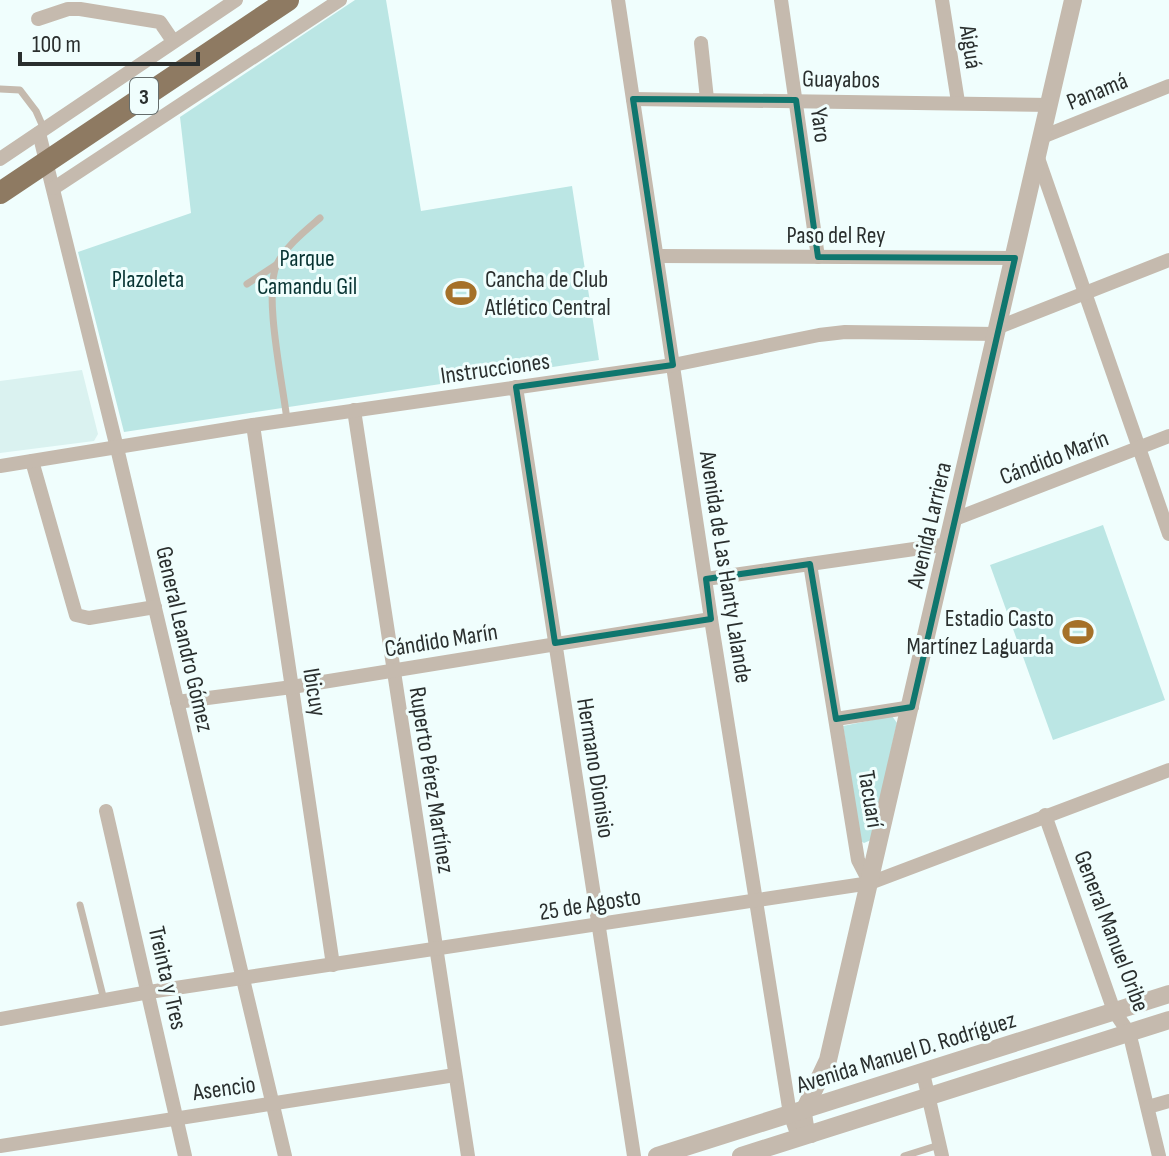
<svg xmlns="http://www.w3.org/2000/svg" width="1169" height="1156" font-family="'Sofia Sans Condensed',sans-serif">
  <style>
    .built { fill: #daf2f0 }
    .green { fill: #bbe6e4 }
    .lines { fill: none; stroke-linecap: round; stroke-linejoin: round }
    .service { stroke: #c5baae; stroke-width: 7 }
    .minor { stroke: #c5baae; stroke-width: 14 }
    .tertiary { stroke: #c5baae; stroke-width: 18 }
    .trunk { stroke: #8e7a62; stroke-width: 22 }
    .marked { fill: none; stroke: #0f766e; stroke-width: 6; stroke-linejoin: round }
    .labels { text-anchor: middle; stroke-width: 6; stroke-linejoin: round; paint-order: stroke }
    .shield { fill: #f0fefd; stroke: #656d6c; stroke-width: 2 }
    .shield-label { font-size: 22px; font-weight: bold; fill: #2a2f2e }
    .street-label { font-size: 24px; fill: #2a2f2e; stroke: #f0fefd }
    .park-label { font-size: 24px; fill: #073332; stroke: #f0fefd }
    .poi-label { font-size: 24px; fill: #2a2f2e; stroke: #f0fefd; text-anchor: start }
  </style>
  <rect width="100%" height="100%" fill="#f0fefd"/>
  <polygon class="built" points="82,370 98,434 94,441 0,453 0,381"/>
  <g class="green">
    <polygon points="355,0 386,0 421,211 572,186 599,360 124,432 78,252 191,213 180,117"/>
    <polygon points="1103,525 1165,700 1053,740 990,565"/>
    <polygon points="892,716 897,723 871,840 864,843 861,841 843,726"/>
  </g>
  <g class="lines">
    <g class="service">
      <polyline points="0,89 20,90 36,111 44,129"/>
      <polyline points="247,284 276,265"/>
      <path d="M287,420C283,385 263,293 277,264C286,246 305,231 320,218"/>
      <polyline points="80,905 104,1000"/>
      <polyline points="904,1156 939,1145"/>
    </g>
    <g class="minor">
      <polyline points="618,0 711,619 790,1114 795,1128 802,1137"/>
      <polyline points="781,0 818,257"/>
      <polyline points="942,0 958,102"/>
      <polyline points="38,19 68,9 80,9 160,22 173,41"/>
      <polyline points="701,43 707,99"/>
      <polyline points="633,99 1050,105"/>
      <polyline points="39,133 117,448 285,1156"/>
      <polyline points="1042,137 1169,86"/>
      <polyline points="1038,158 1169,534"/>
      <polyline points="0,159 236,0"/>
      <polyline points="54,188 340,0"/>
      <polyline points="658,256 1015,258"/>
      <polyline points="999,327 1169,260"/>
      <polyline points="516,387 634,1156"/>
      <polyline points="354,410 468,1156"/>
      <polyline points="253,425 333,965"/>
      <polyline points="32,461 76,615 89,618 155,607"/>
      <polyline points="0,466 253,425 673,365 819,335 845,332 997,334"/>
      <polyline points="955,519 1169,436"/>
      <polyline points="810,564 858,860 870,883"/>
      <polyline points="706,579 949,544"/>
      <polyline points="177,702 292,687 711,619"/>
      <polyline points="836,719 912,707"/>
      <polyline points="106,811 185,1156"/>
      <polyline points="1045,815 1114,1011 1129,1033 1132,1044 1159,1156"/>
      <polyline points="0,1019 149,992 870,883 1169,770"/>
      <polyline points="923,1073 942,1156"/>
      <polyline points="1148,1107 1169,1101"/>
      <polyline points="0,1146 455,1075"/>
    </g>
    <g class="tertiary">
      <polyline points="811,1134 805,1127 803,1113 828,1060 1073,0"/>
      <polyline points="657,1156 1169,994"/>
      <polyline points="741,1156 1169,1020"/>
    </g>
    <polyline class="trunk" points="0,193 288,0"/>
  </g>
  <path class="marked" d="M633,99L796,100L818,257L1015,258L912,707L836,719L810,564L706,579L711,619L555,643L516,387L673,365Z"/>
  <defs>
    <g id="stadium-bare" transform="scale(2.4)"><path d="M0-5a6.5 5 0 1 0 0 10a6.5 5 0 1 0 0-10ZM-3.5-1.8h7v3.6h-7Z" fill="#a57129" stroke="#f0fefd" stroke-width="2.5" paint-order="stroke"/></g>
  </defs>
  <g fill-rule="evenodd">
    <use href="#stadium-bare" x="461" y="293"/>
    <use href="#stadium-bare" x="1078" y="632"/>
  </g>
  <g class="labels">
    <rect class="shield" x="130" y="78" width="28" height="36" rx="6"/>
    <g class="shield-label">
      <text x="144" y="104">3</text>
    </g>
    <g class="street-label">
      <text transform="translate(971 47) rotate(81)" y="8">Aiguá</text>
      <text transform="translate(841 79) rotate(1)" y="8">Guayabos</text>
      <text transform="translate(1097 91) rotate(-22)" y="8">Panamá</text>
      <text transform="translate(821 125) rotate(82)" y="8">Yaro</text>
      <text x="836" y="243">Paso del Rey</text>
      <text transform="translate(495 368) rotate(-8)" y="8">Instrucciones</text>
      <text transform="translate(1054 457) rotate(-21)" y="8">Cándido Marín</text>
      <text transform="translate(929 525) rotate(-77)" y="8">Avenida Larriera</text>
      <text transform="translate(726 567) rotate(81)" y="8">Avenida de Las Hanty Lalande</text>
      <text transform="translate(185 639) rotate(77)" y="8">General Leandro Gómez</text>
      <text transform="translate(441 640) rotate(-9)" y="8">Cándido Marín</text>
      <text transform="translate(315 692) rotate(81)" y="8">Ibicuy</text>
      <text transform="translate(596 768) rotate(81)" y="8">Hermano Dionisio</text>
      <text transform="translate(432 780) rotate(81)" y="8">Ruperto Pérez Martínez</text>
      <text transform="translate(871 799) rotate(81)" y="8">Tacuarí</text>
      <text transform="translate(590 904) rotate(-9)" y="8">25 de Agosto</text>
      <text transform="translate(1112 931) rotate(69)" y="8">General Manuel Oribe</text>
      <text transform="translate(168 978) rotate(77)" y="8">Treinta y Tres</text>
      <text transform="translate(906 1052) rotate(-17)" y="8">Avenida Manuel D. Rodríguez</text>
      <text transform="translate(224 1088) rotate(-8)" y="8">Asencio</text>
    </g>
    <g class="park-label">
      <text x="307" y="266">Parque<tspan x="307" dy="28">Camandu Gil</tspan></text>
      <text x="148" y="287">Plazoleta</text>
    </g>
    <g class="poi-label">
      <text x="485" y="287">Cancha de Club<tspan x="485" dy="28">Atlético Central</tspan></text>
      <text x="1054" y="626" text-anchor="end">Estadio Casto<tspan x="1054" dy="28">Martínez Laguarda</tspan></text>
    </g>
  </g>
  <path d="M20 52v12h178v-12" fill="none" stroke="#2a2f2e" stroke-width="4"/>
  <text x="32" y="52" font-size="24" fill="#2a2f2e" stroke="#f0fefd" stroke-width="6" paint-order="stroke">100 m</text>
</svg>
